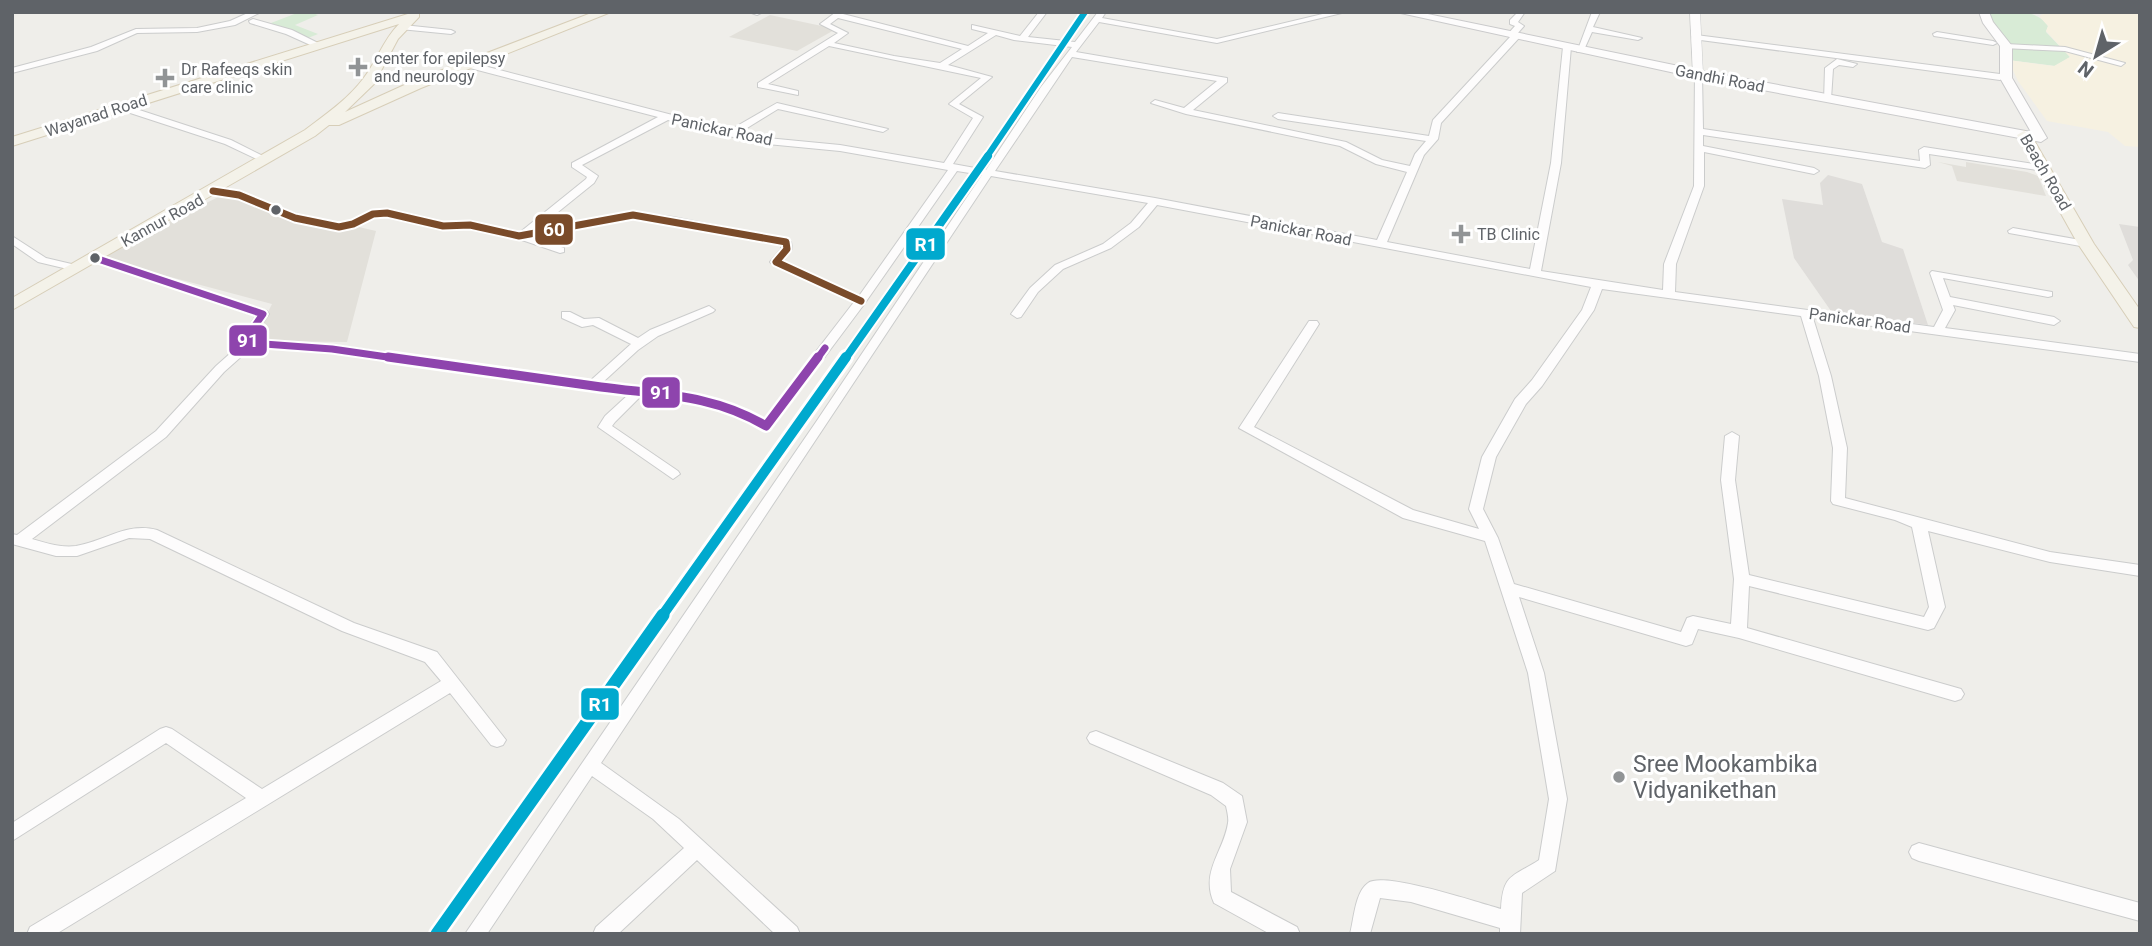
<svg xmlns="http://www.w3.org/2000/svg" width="2152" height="946" font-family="Roboto,sans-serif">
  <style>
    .industrial { fill: #dfddda }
    .education { fill: #e2e0da }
    .green { fill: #d8ebd6 }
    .sand { fill: #f6f1e1 }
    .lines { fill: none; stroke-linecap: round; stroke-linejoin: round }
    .minor-casing { stroke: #cbcccc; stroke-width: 2 }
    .tertiary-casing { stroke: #cbcccc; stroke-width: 1 }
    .secondary-casing { stroke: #cacacb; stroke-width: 2 }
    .primary-casing { stroke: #d7ceb8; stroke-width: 2 }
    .minor { fill: #fdfcfc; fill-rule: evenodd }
    .tertiary { fill: #fdfcfc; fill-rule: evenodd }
    .secondary { fill: #fdfcfc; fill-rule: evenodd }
    .primary { fill: #f4f2e9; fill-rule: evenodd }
    .bus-1-casing { stroke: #fff; stroke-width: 11 }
    .bus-2-far1-casing { stroke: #fff; stroke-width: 11 }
    .bus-2-casing { stroke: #fff; stroke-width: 14 }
    .bus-1 { stroke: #7a4b2a; stroke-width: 7 }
    .bus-2-far1 { stroke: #8e44ad; stroke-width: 7 }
    .bus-2 { stroke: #8e44ad; stroke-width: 9 }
    .rail-1-far3-casing { stroke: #fff; stroke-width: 10 }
    .rail-1-far2-casing { stroke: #fff; stroke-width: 12 }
    .rail-1-far1-casing { stroke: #fff; stroke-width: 16 }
    .rail-1-casing { stroke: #fff; stroke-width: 18 }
    .rail-1-far3 { stroke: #00a9ce; stroke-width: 6 }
    .rail-1-far2 { stroke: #00a9ce; stroke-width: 8 }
    .rail-1-far1 { stroke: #00a9ce; stroke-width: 10 }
    .rail-1 { stroke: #00a9ce; stroke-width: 13 }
    .poi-dot { fill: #919496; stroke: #fff; stroke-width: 2.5 }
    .bus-dot { fill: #5f6368; stroke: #fff; stroke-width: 2.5 }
    .labels { text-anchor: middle; stroke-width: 6; stroke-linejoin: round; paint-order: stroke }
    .far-poi-label { font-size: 16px; fill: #5f6368; stroke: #fff; text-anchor: start }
    .far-street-label { font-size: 16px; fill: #5f6368; stroke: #fff }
    .near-poi-label { font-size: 23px; fill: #5f6368; stroke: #fff; text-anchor: start }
    .line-badge { stroke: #fff; stroke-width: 2.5 }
    .badge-label { font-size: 19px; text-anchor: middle; font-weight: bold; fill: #fff }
  </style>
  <rect width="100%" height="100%" fill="#efeeea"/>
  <g class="industrial">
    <polygon points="1828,175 1862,184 1882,242 1903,249 1928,325 1831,311 1794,258 1782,199 1823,205 1820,183"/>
    <polygon points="2119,224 2140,227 2140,282 2128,265 2133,260"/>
  </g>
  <g class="education">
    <polygon points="770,15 836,29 797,51 729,37"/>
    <polygon points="1938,162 1966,167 1966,162 2027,172 2038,176 2046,196 1957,181 1952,166"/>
    <polygon points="222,195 376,231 347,342 263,341 256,336 272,304 99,258"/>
  </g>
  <g class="green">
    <polygon points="310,12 318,15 295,25 318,34 303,40 275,31 278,27 271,23 297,13"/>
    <path d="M1987,12C2007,12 2036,7 2048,26L2046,32L2070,57L2055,66L2008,60Z"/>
  </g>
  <polygon class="sand" points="2046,12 2140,12 2140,147 2125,146 2108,132 2047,121 2018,81 2008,60 2054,66 2070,57 2046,31 2048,26 2039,16"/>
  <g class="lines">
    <g class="minor-casing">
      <g id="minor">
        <polygon points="250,12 261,12 235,25 197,32 137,33 97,51 12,73 12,68 91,47 136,29 197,28 230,21"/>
        <polygon points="749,12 760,12 761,13 757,15"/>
        <path d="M836,12H845L843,14L968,46L988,33L972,29V25L1020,36L1039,12H1047L1028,37L1075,42L1098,12H1106L1102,18L1217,39L1331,12H1346L1217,43L1099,22L1076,52L1227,78V82L1193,110L1346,142L1382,160L1410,166L1415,154L1426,141L1278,119L1273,116L1278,113L1429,136L1433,120L1510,37L1507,35L1515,26L1510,24V20L1518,12H1525L1518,22L1524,26L1517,34L1520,36L1519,38L1441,123L1438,139L1424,155L1387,242L1530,269L1551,163L1563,47L1567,45L1571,47L1561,163L1541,271L1663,290L1664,264L1694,186L1695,72L1702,74L1703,129L1920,161L1919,150L1924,147L2047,166V170L2044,171L1929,154L1930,165L1925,168L1703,135V146L1814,168L1819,171L1814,174L1704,152V186L1676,264L1675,292L1934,327L1943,310L1930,273L1932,271L2052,292V296L2048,297L1943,278L1950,297L2054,317L2060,321L2054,325L1953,305L1955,310L1945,328L2140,354V362L1813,318L1831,376L1847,448L1845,498L2050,552L2140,565V576L2050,562L1928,531L1945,607L1934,628L1928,630L1749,586L1747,628L1961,689L1964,694L1961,699L1955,701L1739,638L1698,629L1692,644L1686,646L1519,597L1544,673L1567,799L1555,871L1522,893L1520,934H1500V928L1411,902L1380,898L1370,934H1350C1354,919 1355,892 1368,883C1384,871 1479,903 1501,909C1503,874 1511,878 1539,860L1549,799L1528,673L1485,541L1403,518L1239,428L1309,321H1317L1319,324L1254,427L1413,510L1479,529L1469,509L1482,457L1515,399L1532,380L1582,310L1591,287L1157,205L1139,227L1111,248L1063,269L1038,292L1021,317L1017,318L1011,314L1030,288L1055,265L1103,244L1131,223L1148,203L991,176L601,763L679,819L797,927L800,934H775L697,860L618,934H593L596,927L684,848L653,819L592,776L487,934H465L816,422L982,175L957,171L865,303L771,429C757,432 748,419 736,414C707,402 673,398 642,395L615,422L612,426L678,471L680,474L673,479L598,427L605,416L629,394L332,353L252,347L224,372L166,437L32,539C46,543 61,548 76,546C105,541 127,522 157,530L354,623L437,652L506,740L503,745L497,747L491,745L450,693L56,934H27L30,927L246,798L166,743L12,841V823L160,729L166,727L172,729L262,789L441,681L425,662L342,631L150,539L129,538L77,556H56L12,544V534L17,535L156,431L216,366L243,342L241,337L256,316L91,260V256H99L267,311L269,314L253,337L254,340L332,345L590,381L631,344L593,325L582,327L562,318V312H570L584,319L599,318L638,338L650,330L709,306L715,310L713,312L658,336L638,350L602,383C658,391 715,390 764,419L854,302L772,264L770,262L781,249V244L673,223L633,218L532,237L564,248V252L560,253L519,239L470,228L443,229L387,216L375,217L357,226L339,230L291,220L237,198L213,194L208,191L213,188L243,193L298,215L339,224L350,222L369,212L387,210L443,223L470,222L519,233L586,179L587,177L572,167V163L658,117L466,67V63L469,62L730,130L777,103L888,129L883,132L778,109L739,133L756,137L840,145L944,163L973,118L949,104L981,78L829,46L768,84L798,91V95L758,87V83L838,33L820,24ZM838,18L962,49L940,63L894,56L834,43L848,33L830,24ZM996,35L1014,40L1072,47L1041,87L986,170L953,164L983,117L959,104L992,77L948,65ZM1072,57L1217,81L1184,108L1155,100L1151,103L1186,114L1340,146L1376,164L1407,172L1377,240L1155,198L995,171ZM668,120L756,143L840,151L948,170L859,296L783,261L792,249L791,242L786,239L673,217L633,212L537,229L594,183L598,176L582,165ZM1602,289L1801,316L1819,376L1833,448L1831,501L1833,504L1895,520L1912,527L1929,607L1924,617L1749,575L1735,480L1739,436L1732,432L1725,436L1721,480L1734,579L1731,624L1693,616L1687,618L1681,632L1514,584L1498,538L1483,509L1496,457L1526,404L1542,386L1594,310Z"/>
        <polygon points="1592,12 1600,12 1593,27 1642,38 1638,40 1592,32 1583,52 1577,52"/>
        <polygon points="253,19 292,30 324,46 317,48 286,34 250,23 249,21"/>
        <polygon points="403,25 451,30 455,32 451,34 400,29 400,25"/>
        <polygon points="1937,32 1993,41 1997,43 1993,45 1934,36 1933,34"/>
        <polygon points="1696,35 2000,74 2004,77 2000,80 1693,39 1692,37"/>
        <polygon points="2006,44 2065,47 2125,63 2121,66 2065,51 2003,48 2002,46"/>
        <polygon points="1837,59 1857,64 1853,67 1839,65 1833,69 1831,99 1824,101 1825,68"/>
        <polygon points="118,105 124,105 231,140 271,160 263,162 225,144 118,109"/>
        <polygon points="2013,228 2086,241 2091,244 2086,247 2009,233 2008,231"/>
        <polygon points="12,236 46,258 80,266 82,268 76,271 38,262 12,244"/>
        <path d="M1096,731L1223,783L1242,796L1247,822L1230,869L1231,892L1297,927L1300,934H1270L1214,903C1200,872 1224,851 1228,823C1229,818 1227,811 1226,806L1211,795L1090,743L1087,738L1090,733Z"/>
        <polygon points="1919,843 2140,903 2140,921 1919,861 1912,858 1909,852 1912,846"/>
      </g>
    </g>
    <g class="tertiary-casing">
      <polygon id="tertiary" points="1690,12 1700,12 1703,74 1698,77 1693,74"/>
    </g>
    <g class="secondary-casing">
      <polygon id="secondary" points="1396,12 1418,12 1698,70 2031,132 2000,78 2000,46 1983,23 1979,12 1989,12 1993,22 2012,46 2012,78 2047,138 2041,142 1698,78"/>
    </g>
    <g class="primary-casing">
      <g id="primary">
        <path d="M594,12H611L421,88L339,125H329L315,136L12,310V298L305,130C325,115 348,99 363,79C377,61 383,40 399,24L12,146V137L411,13H419V17L398,39L374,84L345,112L411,82Z"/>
        <polygon points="2024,131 2031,135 2094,244 2140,310 2140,328 2134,327 2078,244 2017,135"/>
      </g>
    </g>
    <use href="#minor" class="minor"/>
    <use href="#tertiary" class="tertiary"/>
    <use href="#secondary" class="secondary"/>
    <use href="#primary" class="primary"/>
    <g class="bus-1-casing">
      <polyline id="bus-1" points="213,191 239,195 295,218 339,227 353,224 373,214 387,213 443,226 470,225 519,236 633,215 786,242 787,249 776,262 861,301"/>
    </g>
    <g class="bus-2-far1-casing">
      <g id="bus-2-far1">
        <polyline points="95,258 263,314 247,337 249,343 332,349 401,359"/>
        <polyline points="817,359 825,348"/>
      </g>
    </g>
    <g class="bus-2-casing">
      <path id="bus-2" d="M388,357C459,367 530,377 601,387C660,395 713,394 766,426L818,357"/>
    </g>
    <use href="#bus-1" class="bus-1"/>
    <use href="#bus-2-far1" class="bus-2-far1"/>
    <use href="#bus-2" class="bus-2"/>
    <g class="rail-1-far3-casing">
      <polyline id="rail-1-far3" points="986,158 1085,12"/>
    </g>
    <g class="rail-1-far2-casing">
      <polyline id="rail-1-far2" points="845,359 988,156"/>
    </g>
    <g class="rail-1-far1-casing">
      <polyline id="rail-1-far1" points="662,616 846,357"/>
    </g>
    <g class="rail-1-casing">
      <polyline id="rail-1" points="437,934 663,615"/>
    </g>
    <use href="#rail-1-far3" class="rail-1-far3"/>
    <use href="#rail-1-far2" class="rail-1-far2"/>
    <use href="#rail-1-far1" class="rail-1-far1"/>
    <use href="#rail-1" class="rail-1"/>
  </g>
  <g class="poi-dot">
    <path d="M354.5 56.5h7v7h7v7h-7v7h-7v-7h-7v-7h7z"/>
    <path d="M161.5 67.5h7v7h7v7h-7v7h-7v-7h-7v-7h7z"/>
    <path d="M1457.5 223.5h7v7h7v7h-7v7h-7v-7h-7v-7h7z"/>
    <circle cx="1619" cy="777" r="7"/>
  </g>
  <g class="bus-dot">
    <circle cx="276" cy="210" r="6"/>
    <circle cx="95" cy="258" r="6"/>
  </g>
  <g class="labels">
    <g class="far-poi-label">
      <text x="374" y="64">center for epilepsy<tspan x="374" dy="18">and neurology</tspan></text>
      <text x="181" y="75">Dr Rafeeqs skin<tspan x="181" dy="18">care clinic</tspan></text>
      <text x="1477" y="240">TB Clinic</text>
    </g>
    <g class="far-street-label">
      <text transform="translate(1720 78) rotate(11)" y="6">Gandhi Road</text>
      <text transform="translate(96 115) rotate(-18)" y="6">Wayanad Road</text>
      <text transform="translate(722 129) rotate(12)" y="6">Panickar Road</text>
      <text transform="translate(2046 172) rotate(60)" y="6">Beach Road</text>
      <text transform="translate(162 220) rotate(-29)" y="6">Kannur Road</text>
      <text transform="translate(1301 230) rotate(11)" y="6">Panickar Road</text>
      <text transform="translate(1860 320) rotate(8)" y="6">Panickar Road</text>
    </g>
    <g class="near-poi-label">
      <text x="1633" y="772">Sree Mookambika<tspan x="1633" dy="26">Vidyanikethan</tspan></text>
    </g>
  </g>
  <g class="line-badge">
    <rect x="534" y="213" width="40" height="33" rx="7" fill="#7a4b2a"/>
    <rect x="905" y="227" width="41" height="34" rx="7" fill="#00a9ce"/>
    <rect x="228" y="324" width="40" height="33" rx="7" fill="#8e44ad"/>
    <rect x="641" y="376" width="40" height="33" rx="7" fill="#8e44ad"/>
    <rect x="580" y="687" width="40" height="34" rx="7" fill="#00a9ce"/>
  </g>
  <g class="badge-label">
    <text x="554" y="236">60</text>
    <text x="926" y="251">R1</text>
    <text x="248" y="347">91</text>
    <text x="661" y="399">91</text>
    <text x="600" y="711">R1</text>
  </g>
  <rect width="2152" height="946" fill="none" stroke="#5f6368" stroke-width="28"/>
  <g transform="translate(2096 56) rotate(217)" stroke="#ffffff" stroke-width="5" paint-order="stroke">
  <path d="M0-5L12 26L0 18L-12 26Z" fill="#5f6368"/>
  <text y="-10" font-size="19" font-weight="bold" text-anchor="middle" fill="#5f6368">N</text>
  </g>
</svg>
